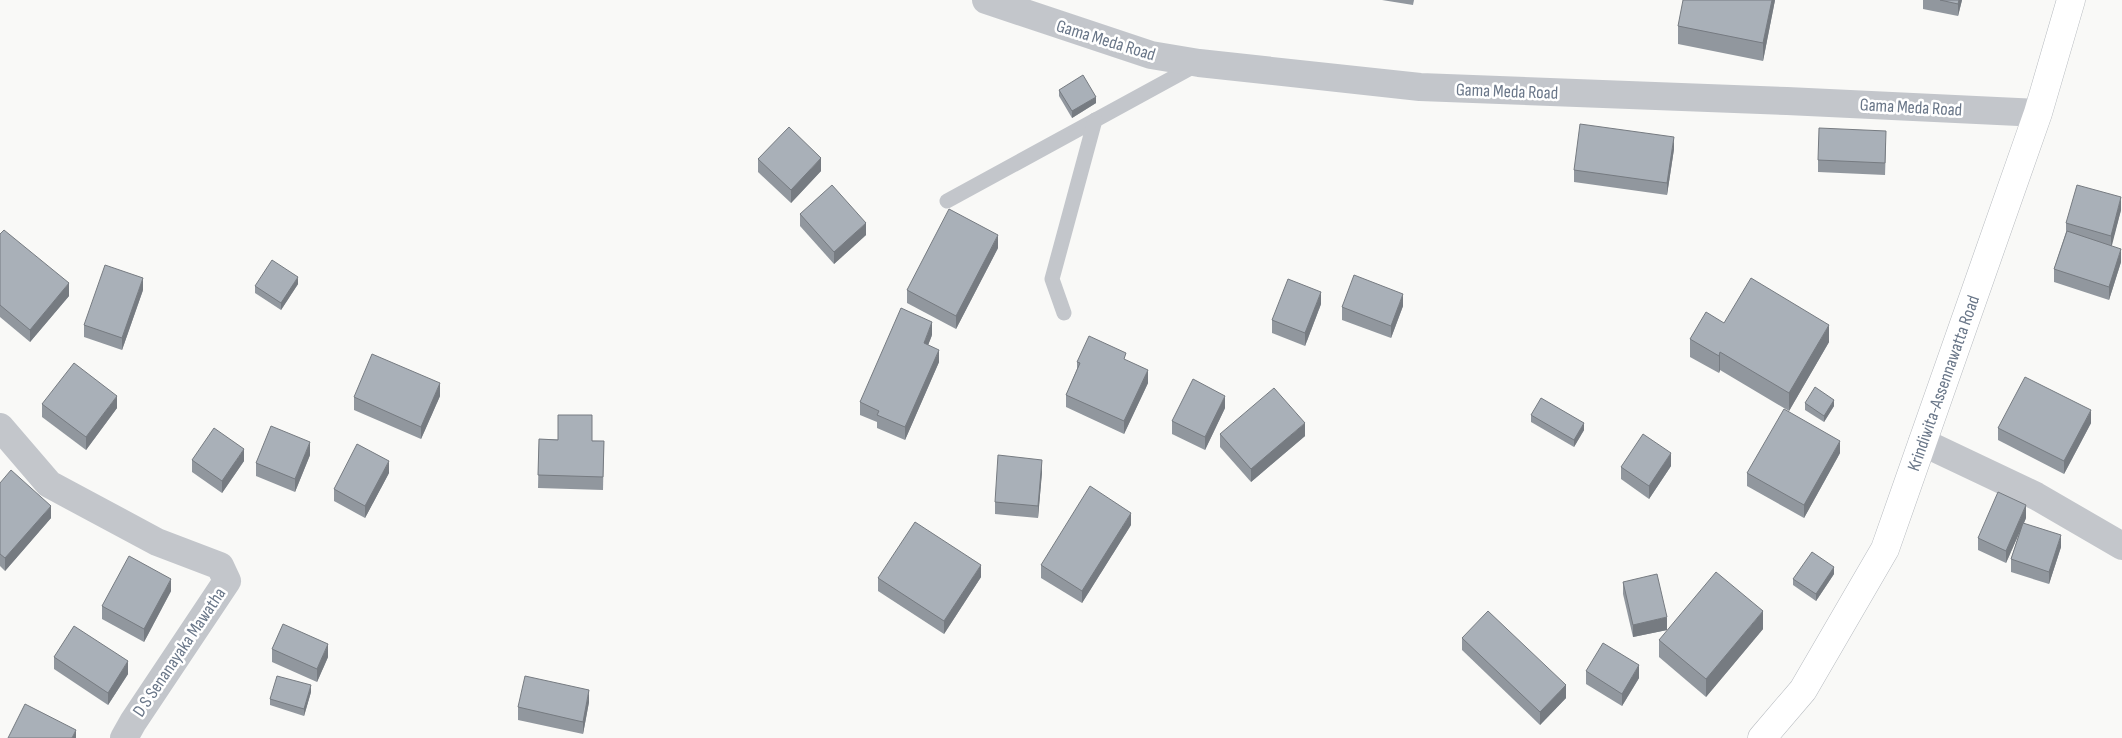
<svg xmlns="http://www.w3.org/2000/svg" width="2122" height="738" font-family="'Sofia Sans Condensed',sans-serif">
  <style>
    .lines { fill: none; stroke-linecap: round; stroke-linejoin: round }
    .primary-casing { stroke: #b6babf; stroke-width: 29 }
    .lane { stroke: #c3c6cb; stroke-width: 15 }
    .street { stroke: #c3c6cb; stroke-width: 28 }
    .primary { stroke: #fff; stroke-width: 28 }
    .wall { fill: #91979e }
    .shaded-wall { fill: #767b81 }
    .building { fill: #a9b0b8; stroke: #767b81 }
    .labels { text-anchor: middle; stroke-width: 5; stroke-linejoin: round; paint-order: stroke }
    .street-label { font-size: 18px; fill: #697688; stroke: #fff }
  </style>
  <rect width="100%" height="100%" fill="#f9f9f7"/>
  <g class="lines">
    <g class="primary-casing">
      <g id="primary">
        <path id="s1" d="M1762,738L1803,690L1885,549L2038,113L2071,0"/>
      </g>
    </g>
    <g class="lane">
      <polyline points="947,201 1198,64"/>
      <polyline points="1064,313 1052,279 1095,120"/>
    </g>
    <g class="street">
      <polyline points="986,0 1151,55 1199,63 1420,87 1787,101 2038,113"/>
      <polyline points="0,427 49,484 157,542 220,566 227,581 133,722 124,738"/>
      <polyline points="1922,442 2036,496 2122,546"/>
    </g>
    <use href="#primary" class="primary"/>
  </g>
  <g class="wall">
    <polygon points="1382,0 1414,0 1413,5"/>
    <polygon points="1775,0 1763,61 1678,44 1678,26"/>
    <polygon points="1923,0 1962,0 1958,16 1923,9"/>
    <polygon points="1059,90 1096,103 1072,118 1059,96"/>
    <polygon points="1886,143 1885,175 1818,172 1818,160"/>
    <polygon points="1674,149 1667,195 1574,182 1574,170"/>
    <polygon points="758,159 821,171 791,203 758,172"/>
    <polygon points="2121,210 2111,246 2121,262 2109,300 2054,282 2054,269 2066,232 2066,223"/>
    <polygon points="800,214 866,235 834,264 800,226"/>
    <polygon points="0,234 69,296 30,342 0,317"/>
    <polygon points="998,248 956,329 907,303 907,290"/>
    <polygon points="298,284 281,310 255,293 255,286"/>
    <polygon points="143,290 122,350 84,337 84,325"/>
    <polygon points="1321,304 1305,346 1272,333 1272,320"/>
    <polygon points="1403,306 1391,338 1342,320 1342,307"/>
    <polygon points="1724,323 1829,342 1789,411 1720,370 1719,373 1690,357 1690,339"/>
    <polygon points="932,335 928,345 939,362 905,440 877,428 877,422 860,415 860,402"/>
    <polygon points="1126,360 1148,383 1124,434 1066,407 1066,395 1077,369 1077,362"/>
    <polygon points="440,396 421,439 354,410 354,397"/>
    <polygon points="1805,403 1834,406 1824,422 1805,410"/>
    <polygon points="42,404 117,408 86,450 42,417"/>
    <polygon points="1225,408 1205,450 1172,434 1172,421"/>
    <polygon points="1531,415 1584,430 1574,447 1531,422"/>
    <polygon points="2091,423 2064,474 1998,440 1998,428"/>
    <polygon points="1220,434 1305,436 1251,482 1220,447"/>
    <polygon points="539,439 604,441 603,490 538,488"/>
    <polygon points="1840,453 1804,518 1747,486 1747,473"/>
    <polygon points="310,455 295,492 256,476 256,463"/>
    <polygon points="192,460 244,461 222,493 192,472"/>
    <polygon points="1671,466 1649,499 1621,479 1621,467"/>
    <polygon points="1042,472 1038,518 995,514 995,502"/>
    <polygon points="389,473 365,518 334,501 334,489"/>
    <polygon points="0,483 51,518 5,571 0,566"/>
    <polygon points="2026,518 2024,523 2061,547 2049,584 2011,572 2011,559 2020,531 2006,563 1978,550 1978,538"/>
    <polygon points="1131,525 1082,603 1041,578 1041,565"/>
    <polygon points="1834,574 1816,601 1793,585 1793,579"/>
    <polygon points="981,577 944,634 878,591 878,578"/>
    <polygon points="1623,582 1667,630 1633,637 1623,594"/>
    <polygon points="171,591 144,642 102,619 102,606"/>
    <polygon points="1763,629 1706,697 1659,657 1659,640"/>
    <polygon points="1462,638 1566,698 1540,725 1462,650"/>
    <polygon points="272,649 328,657 317,682 272,662"/>
    <polygon points="54,657 128,674 108,705 54,669"/>
    <polygon points="1586,671 1639,678 1622,706 1586,684"/>
    <polygon points="311,692 304,716 270,705 270,699"/>
    <polygon points="589,702 583,734 518,720 518,707"/>
  </g>
  <g class="shaded-wall">
    <polygon points="1772,0 1775,0 1763,61 1763,43"/>
    <polygon points="1959,0 1962,0 1958,16 1958,4"/>
    <polygon points="1096,97 1096,103 1072,118 1072,111"/>
    <polygon points="1674,137 1674,149 1667,195 1667,183"/>
    <polygon points="821,158 821,171 791,203 791,190"/>
    <polygon points="2121,197 2121,210 2111,249 2111,236"/>
    <polygon points="866,223 866,235 834,264 834,252"/>
    <polygon points="998,235 998,248 956,329 956,316"/>
    <polygon points="2121,249 2121,262 2109,300 2109,287"/>
    <polygon points="298,277 298,284 281,310 281,303"/>
    <polygon points="143,278 143,290 122,350 122,338"/>
    <polygon points="69,283 69,296 30,342 30,330"/>
    <polygon points="1321,292 1321,304 1305,346 1305,333"/>
    <polygon points="1403,294 1403,306 1391,338 1391,326"/>
    <polygon points="932,322 932,335 924,356 924,343"/>
    <polygon points="1829,325 1829,342 1789,411 1789,393"/>
    <polygon points="939,350 939,362 905,440 905,427"/>
    <polygon points="1720,352 1720,370 1719,373 1719,356"/>
    <polygon points="1148,370 1148,383 1124,434 1124,421"/>
    <polygon points="440,383 440,396 421,439 421,427"/>
    <polygon points="117,396 117,408 86,450 86,437"/>
    <polygon points="1225,396 1225,408 1205,450 1205,437"/>
    <polygon points="1834,400 1834,406 1824,422 1824,416"/>
    <polygon points="2091,410 2091,423 2064,474 2064,461"/>
    <polygon points="1305,423 1305,436 1251,482 1251,469"/>
    <polygon points="1584,423 1584,430 1574,447 1574,440"/>
    <polygon points="1840,441 1840,453 1804,518 1804,505"/>
    <polygon points="310,442 310,455 295,492 295,479"/>
    <polygon points="244,449 244,461 222,493 222,481"/>
    <polygon points="1671,453 1671,466 1649,499 1649,486"/>
    <polygon points="1042,460 1042,472 1038,518 1038,506"/>
    <polygon points="389,461 389,473 365,518 365,506"/>
    <polygon points="2026,505 2026,518 2006,563 2006,551"/>
    <polygon points="51,506 51,518 5,571 5,558"/>
    <polygon points="1131,513 1131,525 1082,603 1082,591"/>
    <polygon points="2061,535 2061,547 2049,584 2049,572"/>
    <polygon points="981,565 981,577 944,634 944,621"/>
    <polygon points="1834,567 1834,574 1816,601 1816,594"/>
    <polygon points="171,579 171,591 144,642 144,629"/>
    <polygon points="1763,611 1763,629 1706,697 1706,679"/>
    <polygon points="1667,617 1667,630 1633,637 1633,625"/>
    <polygon points="328,644 328,657 317,682 317,669"/>
    <polygon points="128,661 128,674 108,705 108,693"/>
    <polygon points="1639,665 1639,678 1622,706 1622,694"/>
    <polygon points="311,685 311,692 304,716 304,709"/>
    <polygon points="1566,685 1566,698 1540,725 1540,712"/>
    <polygon points="589,690 589,702 583,734 583,722"/>
    <polygon points="76,730 76,738 72,738"/>
  </g>
  <g class="building">
    <polygon points="1683,0 1772,0 1763,43 1678,26"/>
    <polygon points="1940,0 1959,0 1958,4"/>
    <polygon points="1083,75 1096,97 1072,111 1059,90"/>
    <polygon points="1580,124 1674,137 1667,183 1574,170"/>
    <polygon points="789,127 821,158 791,190 758,159"/>
    <polygon points="1819,128 1886,131 1885,163 1818,160"/>
    <polygon points="832,185 866,223 834,252 800,214"/>
    <polygon points="2077,185 2121,197 2111,236 2066,223"/>
    <polygon points="949,209 998,235 956,316 907,290"/>
    <polygon points="4,230 69,283 30,330 0,305 0,234"/>
    <polygon points="2067,231 2121,249 2109,287 2054,269"/>
    <polygon points="272,260 298,277 281,303 255,286"/>
    <polygon points="105,265 143,278 122,338 84,325"/>
    <polygon points="1354,275 1403,294 1391,326 1342,307"/>
    <polygon points="1751,278 1829,325 1789,393 1720,352 1719,356 1690,339 1706,312 1724,323"/>
    <polygon points="1288,279 1321,292 1305,333 1272,320"/>
    <polygon points="901,308 932,322 924,343 939,350 905,427 877,415 879,411 860,402"/>
    <polygon points="1089,336 1126,353 1124,359 1148,370 1124,421 1066,395 1080,363 1077,362"/>
    <polygon points="372,354 440,383 421,427 354,397"/>
    <polygon points="74,363 117,396 86,437 42,404"/>
    <polygon points="2025,377 2091,410 2064,461 1998,428"/>
    <polygon points="1193,379 1225,396 1205,437 1172,421"/>
    <polygon points="1815,387 1834,400 1824,416 1805,403"/>
    <polygon points="1274,388 1305,423 1251,469 1220,434"/>
    <polygon points="1541,398 1584,423 1574,440 1531,415"/>
    <polygon points="1784,409 1840,441 1804,505 1747,473"/>
    <polygon points="558,415 592,415 592,441 604,441 603,477 538,475 539,439 558,440"/>
    <polygon points="271,426 310,442 295,479 256,463"/>
    <polygon points="214,428 244,449 222,481 192,460"/>
    <polygon points="1643,434 1671,453 1649,486 1621,467"/>
    <polygon points="357,444 389,461 365,506 334,489"/>
    <polygon points="998,455 1042,460 1038,506 995,502"/>
    <polygon points="11,470 51,506 5,558 0,554 0,483"/>
    <polygon points="1090,486 1131,513 1082,591 1041,565"/>
    <polygon points="1998,492 2026,505 2006,551 1978,538"/>
    <polygon points="915,522 981,565 944,621 878,578"/>
    <polygon points="2023,523 2061,535 2049,572 2011,559"/>
    <polygon points="1812,552 1834,567 1816,594 1793,579"/>
    <polygon points="129,556 171,579 144,629 102,606"/>
    <polygon points="1716,572 1763,611 1706,679 1659,640"/>
    <polygon points="1657,574 1667,617 1633,625 1623,582"/>
    <polygon points="1488,611 1566,685 1540,712 1462,638"/>
    <polygon points="283,624 328,644 317,669 272,649"/>
    <polygon points="74,626 128,661 108,693 54,657"/>
    <polygon points="1603,643 1639,665 1622,694 1586,671"/>
    <polygon points="277,676 311,685 304,709 270,699"/>
    <polygon points="525,676 589,690 583,722 518,707"/>
    <polygon points="25,704 76,730 72,738 8,738"/>
  </g>
  <g class="labels">
    <g class="street-label">
      <text transform="translate(1106 40) rotate(17)" y="6">Gama Meda Road</text>
      <text transform="translate(1507 91) rotate(2)" y="6">Gama Meda Road</text>
      <text transform="translate(1911 107) rotate(3)" y="6">Gama Meda Road</text>
      <text dy="6" stroke="none"><textPath href="#s1" startOffset="402">Krindiwita-Assennawatta Road</textPath></text>
      <text transform="translate(179 652) rotate(-56)" y="6">D S Senanayaka Mawatha</text>
    </g>
  </g>
</svg>
